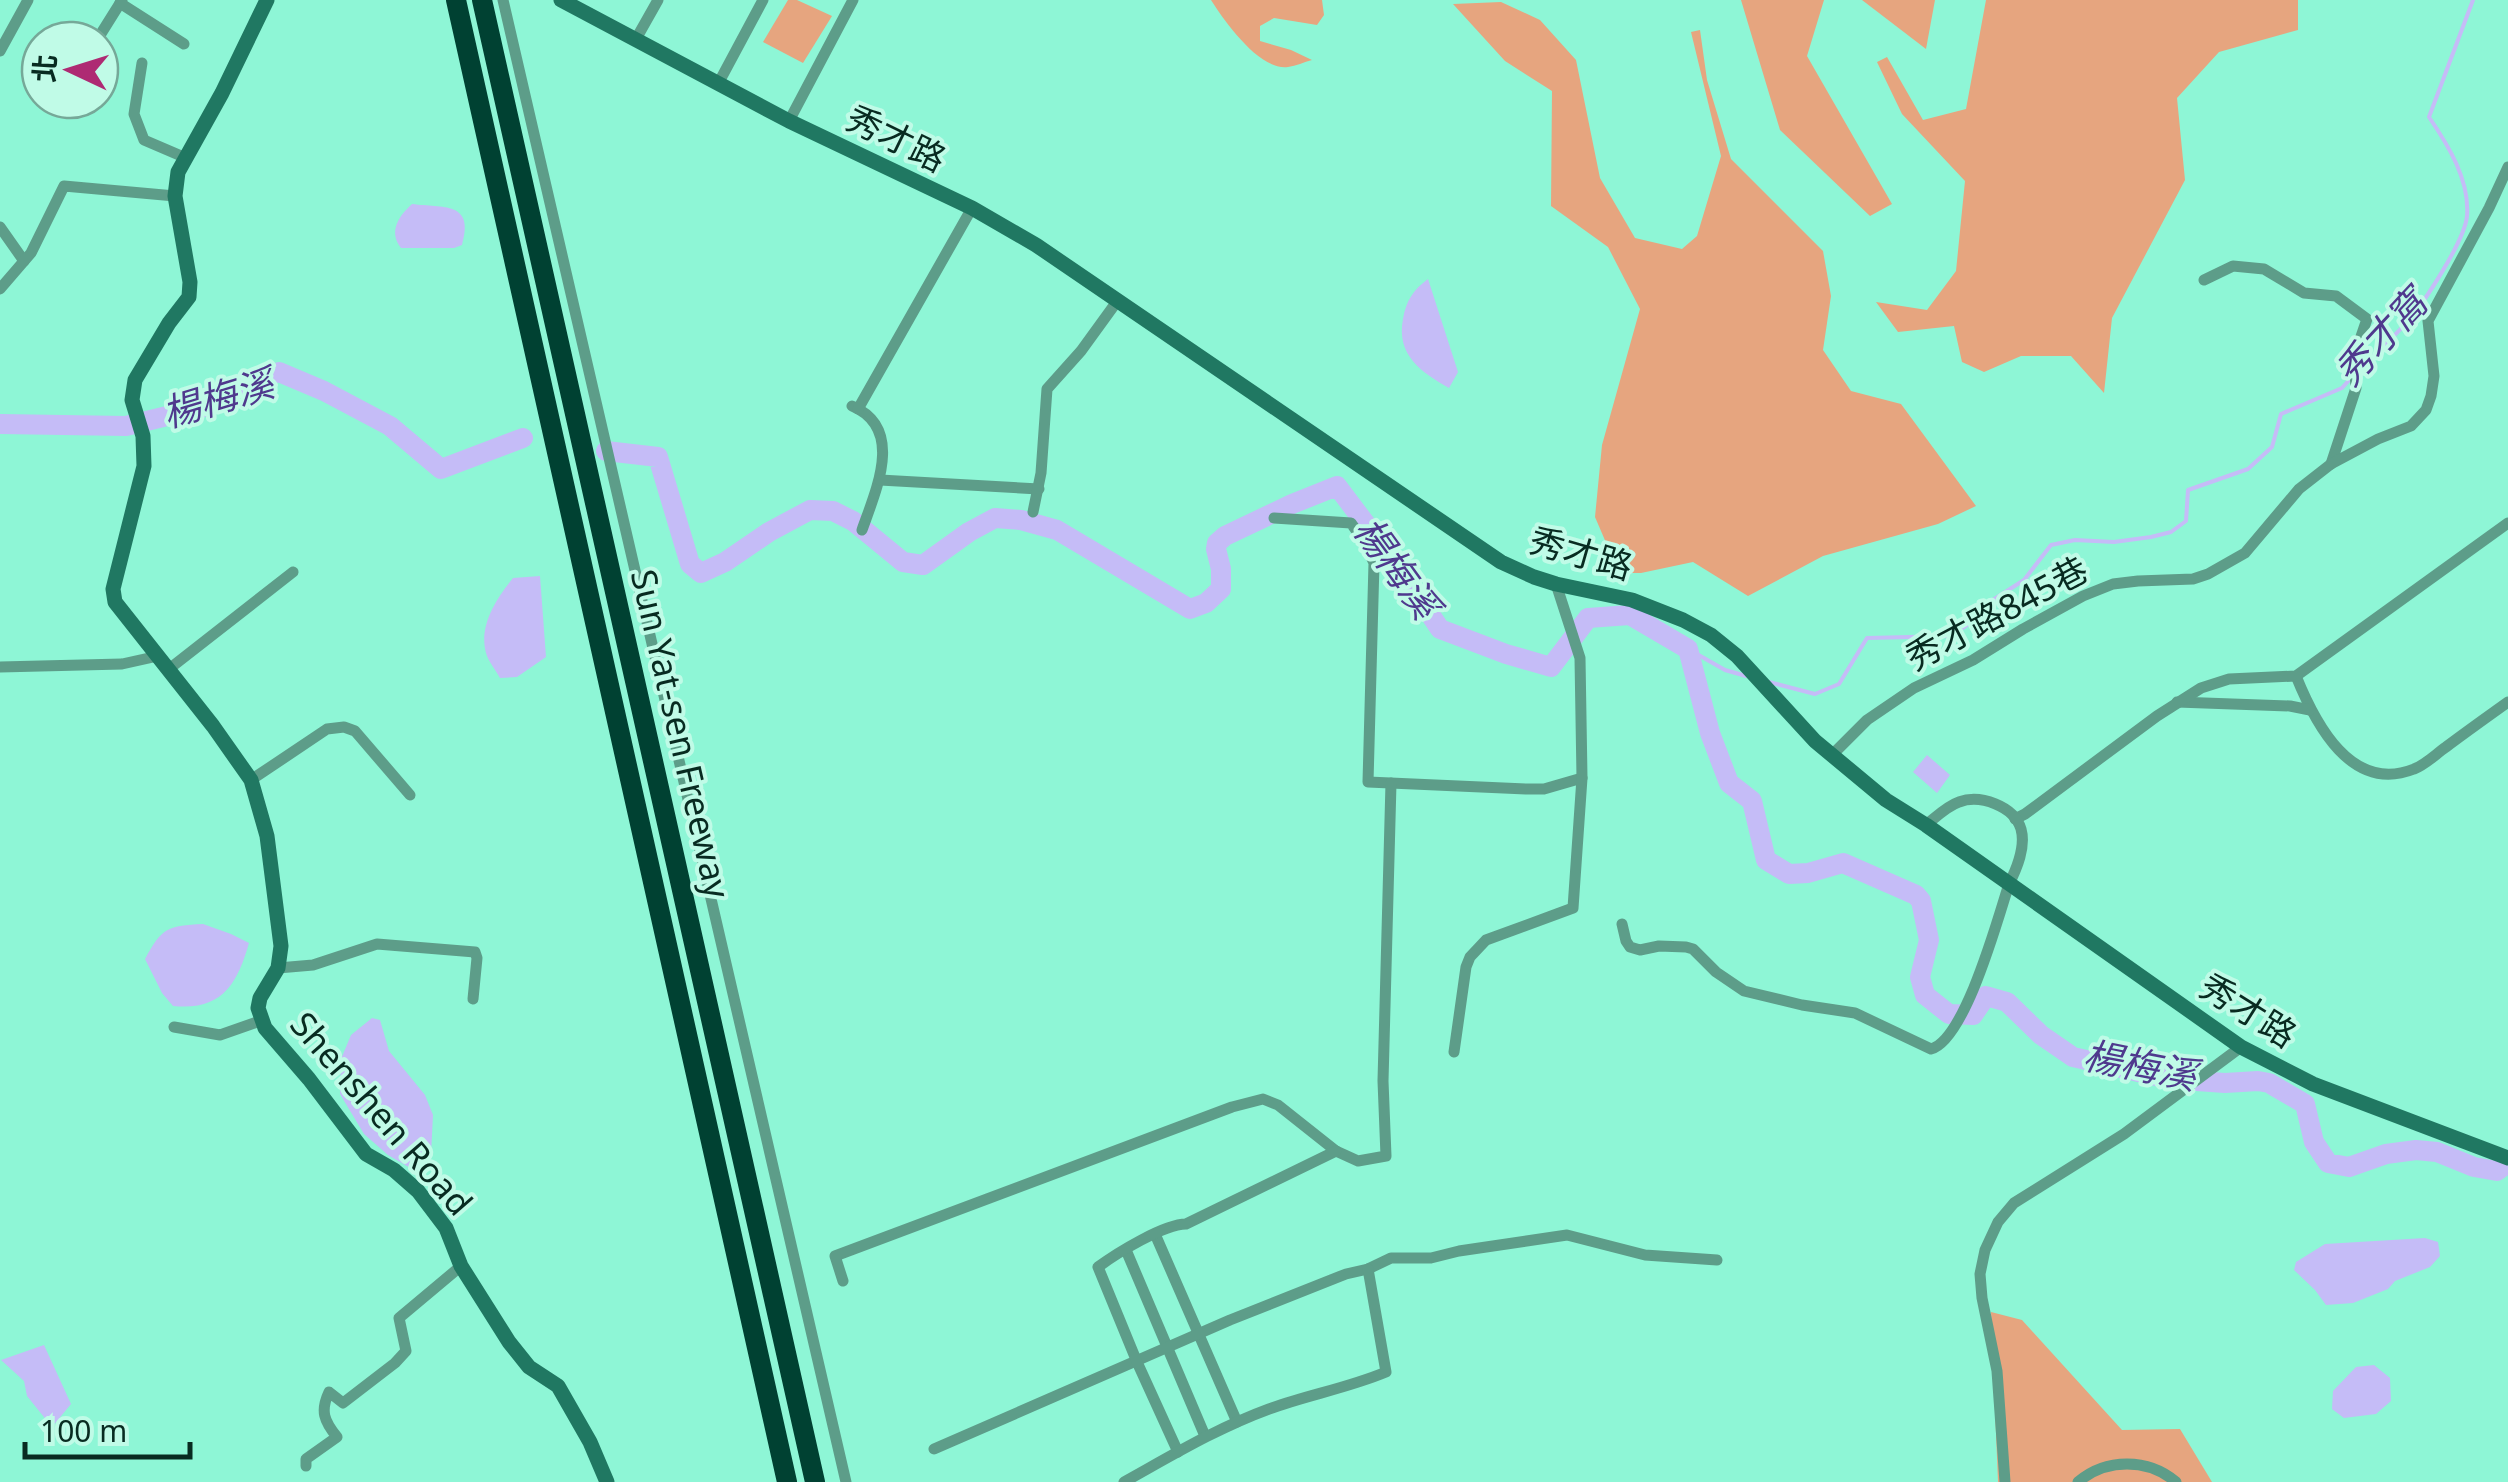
<svg xmlns="http://www.w3.org/2000/svg" width="2508" height="1482" font-family="'Noto Sans','Noto Sans TC',sans-serif">
  <style>
    .green { fill: #e6a57f }
    .water { fill: #c5bcf7 }
    .lines { fill: none; stroke-linecap: round; stroke-linejoin: round }
    .stream { stroke: #c5bcf7; stroke-width: 4 }
    .river { stroke: #c5bcf7; stroke-width: 20 }
    .street { stroke: #5d9d89; stroke-width: 11 }
    .secondary { stroke: #207862; stroke-width: 15 }
    .highway { stroke: #004132; stroke-width: 20 }
    .labels { text-anchor: middle; stroke-width: 8; stroke-linejoin: round; paint-order: stroke }
    .street-label { font-size: 35px; fill: #082b21; stroke: #c0fbe7 }
    .water-label { font-size: 38px; font-style: italic; fill: #4f398d; stroke: #c0fbe7 }
  </style>
  <rect width="100%" height="100%" fill="#8ef6d6"/>
  <g class="green">
    <polygon points="788,0 797,0 832,16 803,63 763,42"/>
    <path d="M1211,0H1322L1324,15L1317,25L1274,18L1260,26V41L1291,50L1312,60C1304,62 1296,66 1288,67C1260,71 1225,22 1211,0Z"/>
    <polygon points="1741,0 1824,0 1807,56 1892,204 1870,216 1780,130"/>
    <polygon points="1862,0 1935,0 1926,49"/>
    <polygon points="1986,0 2298,0 2298,30 2219,52 2177,98 2185,180 2112,318 2104,393 2071,356 2021,356 1984,372 1962,362 1954,326 1898,332 1876,302 1927,310 1956,271 1965,181 1902,114 1877,62 1887,57 1923,120 1966,109"/>
    <polygon points="1501,2 1540,20 1576,60 1600,178 1635,238 1682,249 1697,236 1721,156 1691,32 1700,30 1707,80 1731,159 1823,251 1831,296 1823,350 1851,391 1901,404 1976,506 1938,524 1823,556 1748,596 1693,562 1641,573 1619,573 1595,517 1602,445 1640,309 1608,247 1551,206 1552,91 1505,61 1453,4"/>
    <polygon points="1991,1312 2022,1320 2122,1430 2180,1429 2212,1482 1998,1482"/>
  </g>
  <g class="water">
    <path d="M412,204C443,208 475,201 462,245L454,248H401C388,231 399,216 412,204Z"/>
    <path d="M1428,279L1458,372L1449,388C1421,372 1396,355 1403,319C1406,301 1413,290 1428,279Z"/>
    <path d="M540,576L546,657L517,677L500,678C496,671 490,663 487,656C477,628 496,599 513,578Z"/>
    <polygon points="1927,755 1950,775 1937,793 1913,772"/>
    <path d="M203,924L231,934L249,943C237,985 221,1011 173,1006L162,993L145,959C162,927 168,926 203,924Z"/>
    <polygon points="372,1018 380,1020 389,1051 425,1095 433,1115 431,1154 424,1164 412,1169 388,1155 364,1134 340,1094 341,1059 351,1035"/>
    <polygon points="2425,1238 2438,1242 2440,1256 2430,1267 2395,1281 2388,1289 2353,1303 2326,1305 2315,1290 2294,1270 2296,1262 2325,1244"/>
    <polygon points="44,1345 71,1404 52,1427 27,1396 24,1381 1,1360"/>
    <polygon points="2374,1365 2390,1378 2391,1401 2376,1414 2344,1418 2332,1409 2333,1391 2356,1367"/>
  </g>
  <g class="lines">
    <g class="stream">
      <path d="M2358,371C2374,355 2392,339 2407,322C2424,303 2465,240 2467,216C2470,180 2448,145 2429,117L2473,0"/>
      <polyline points="1688,649 1725,670 1746,676"/>
      <polyline points="1769,682 1815,694 1839,684 1867,638 1951,636 1970,623 1985,605 2024,580 2051,545 2075,540 2114,542 2151,537 2171,532 2186,521 2188,490 2248,469 2272,447 2281,414 2342,388 2351,378"/>
    </g>
    <g class="river">
      <polyline points="0,424 126,426 204,407 245,382 279,372 324,391 390,426 441,469 523,438"/>
      <polyline points="606,451 658,457 690,564 701,573 725,562 769,532 810,510 833,511 853,521 903,562 923,565 969,532 995,518 1021,520 1057,530 1190,609 1206,603 1221,589 1221,569 1216,549 1217,543 1225,536 1292,504 1337,486 1399,568 1440,629 1506,654 1551,667 1588,618 1630,615 1688,649 1710,733 1729,783 1752,801 1766,860 1789,874 1808,873 1843,863 1916,895 1921,901 1929,940 1920,977 1925,995 1949,1014 1973,1015 1986,996 2007,1002 2041,1035 2073,1057 2169,1079 2225,1083 2258,1081 2269,1083 2305,1104 2314,1142 2328,1163 2349,1167 2386,1154 2416,1150 2437,1152 2474,1167 2497,1171 2508,1163"/>
    </g>
    <g class="street">
      <polyline points="503,0 846,1482"/>
      <polyline points="120,3 184,44"/>
      <polyline points="636,39 658,0"/>
      <polyline points="97,40 122,0"/>
      <polyline points="0,51 28,0"/>
      <polyline points="142,63 134,114 144,140 186,158"/>
      <polyline points="100,65 105,73"/>
      <polyline points="718,84 763,0"/>
      <polyline points="789,121 853,0"/>
      <polyline points="0,227 24,261"/>
      <polyline points="2204,280 2233,266 2264,269 2304,293 2336,296 2367,319 2354,357 2356,388 2331,464"/>
      <polyline points="0,289 31,253 64,186 175,196"/>
      <path d="M852,406C905,428 876,490 862,530"/>
      <polyline points="858,409 972,208"/>
      <polyline points="880,480 1039,489"/>
      <polyline points="1033,512 1041,473 1047,389 1081,351 1118,300"/>
      <polyline points="1274,518 1351,523 1363,540 1374,563 1368,782 1526,789 1544,789 1582,778"/>
      <polyline points="0,667 122,664 158,656"/>
      <polyline points="169,669 293,572"/>
      <path d="M2296,676C2315,723 2351,794 2414,769C2425,765 2436,754 2446,747C2466,732 2487,717 2508,702"/>
      <polyline points="2177,702 2290,706 2310,710"/>
      <polyline points="1832,755 1867,720 1914,688 1973,660 2023,629 2083,596 2113,584 2138,581 2193,579 2208,574 2245,553 2299,489 2331,464 2378,439 2411,426 2426,410 2431,396 2434,376 2428,321 2489,208 2508,167"/>
      <polyline points="251,780 327,729 344,727 355,731 410,795"/>
      <polyline points="2015,819 2025,814 2157,716 2201,688 2229,679 2296,676 2508,523"/>
      <path d="M1622,924L1626,941L1630,947L1640,950L1659,946L1686,947L1693,949L1716,972L1744,991L1802,1005L1855,1013L1931,1049C1965,1040 1998,918 2009,884C2017,868 2026,847 2021,829C2014,806 1980,794 1959,802C1947,806 1936,817 1926,825"/>
      <polyline points="278,968 313,965 377,944 475,952 477,958 473,999"/>
      <polyline points="174,1027 220,1035 263,1020"/>
      <polyline points="1454,1052 1466,967 1470,957 1486,940 1573,908 1582,778 1580,658 1556,584"/>
      <polyline points="1155,1234 1237,1422"/>
      <polyline points="1126,1250 1205,1436"/>
      <polyline points="843,1281 835,1256 1232,1107 1263,1099 1278,1105 1336,1151 1358,1161 1386,1156 1383,1081 1391,783"/>
      <polyline points="934,1449 1230,1320 1346,1274 1368,1269 1391,1258 1431,1258 1459,1251 1567,1235 1645,1255 1717,1260"/>
      <path d="M1178,1452L1137,1362L1098,1267C1117,1253 1164,1224 1186,1224L1336,1151"/>
      <path d="M306,1466V1459L337,1437C324,1421 320,1411 329,1392L343,1403L395,1363L406,1351L399,1318L461,1266"/>
      <path d="M1124,1482C1171,1456 1217,1428 1269,1409C1307,1395 1348,1388 1386,1372L1368,1269"/>
      <polyline points="2005,1482 1997,1371 1982,1298 1980,1274 1985,1250 1998,1222 2014,1203 2124,1134 2241,1047"/>
      <path d="M2078,1482C2106,1458 2148,1458 2176,1482"/>
    </g>
    <g class="secondary">
      <polyline points="267,0 222,93 178,172 175,196 190,282 189,297 169,323 135,380 132,400 143,436 144,466 113,589 115,602 213,726 251,780 267,836 281,946 278,968 260,998 258,1008 265,1028 309,1079 366,1154 394,1170 418,1191 446,1228 461,1266 509,1342 529,1367 558,1386 590,1442 607,1482"/>
      <polyline points="561,0 789,121 972,208 1036,245 1501,562 1534,577 1556,584 1632,600 1683,620 1711,635 1737,656 1815,741 1886,800 1926,825 2241,1047 2313,1084 2508,1158"/>
    </g>
    <g class="highway">
      <polyline points="456,0 787,1482"/>
      <polyline points="482,0 815,1482"/>
    </g>
  </g>
  <g class="labels">
    <g class="street-label">
      <text transform="translate(896 139) rotate(26)" y="12">秀才路</text>
      <text transform="translate(1581 554) rotate(16)" y="12">秀才路</text>
      <text transform="translate(1997 614) rotate(-28)" y="12">秀才路845巷</text>
      <text transform="translate(680 734) rotate(77)" y="12">Sun Yat-sen Freeway</text>
      <text transform="translate(2248 1011) rotate(32)" y="12">秀才路</text>
      <text transform="translate(381 1114) rotate(49)" y="12">Shenshen Road</text>
    </g>
    <g class="water-label">
      <text transform="translate(2381 338) rotate(-47)" y="13">秀才窩</text>
      <text transform="translate(218 399) rotate(-17)" y="13">楊梅溪</text>
      <text transform="translate(1396 568) rotate(54)" y="13">楊梅溪</text>
      <text transform="translate(2140 1066) rotate(11)" y="13">楊梅溪</text>
    </g>
  </g>
  <g transform="translate(70 70) rotate(274)"><circle r="48" fill="#c0fbe7" stroke="#76a898" stroke-width="2.5"/>
  <path d="M0-8L18 38L0 25L-18 38Z" fill="#ae2a73"/>
  <text y="-15" font-size="28" font-weight="bold" text-anchor="middle" fill="#082b21">北</text>
  </g>
  <path d="M25 1442v15h165v-15" fill="none" stroke="#082b21" stroke-width="5"/>
  <text x="40" y="1442" font-size="30" fill="#082b21" stroke="#c0fbe7" stroke-width="8" paint-order="stroke">100 m</text>
</svg>
